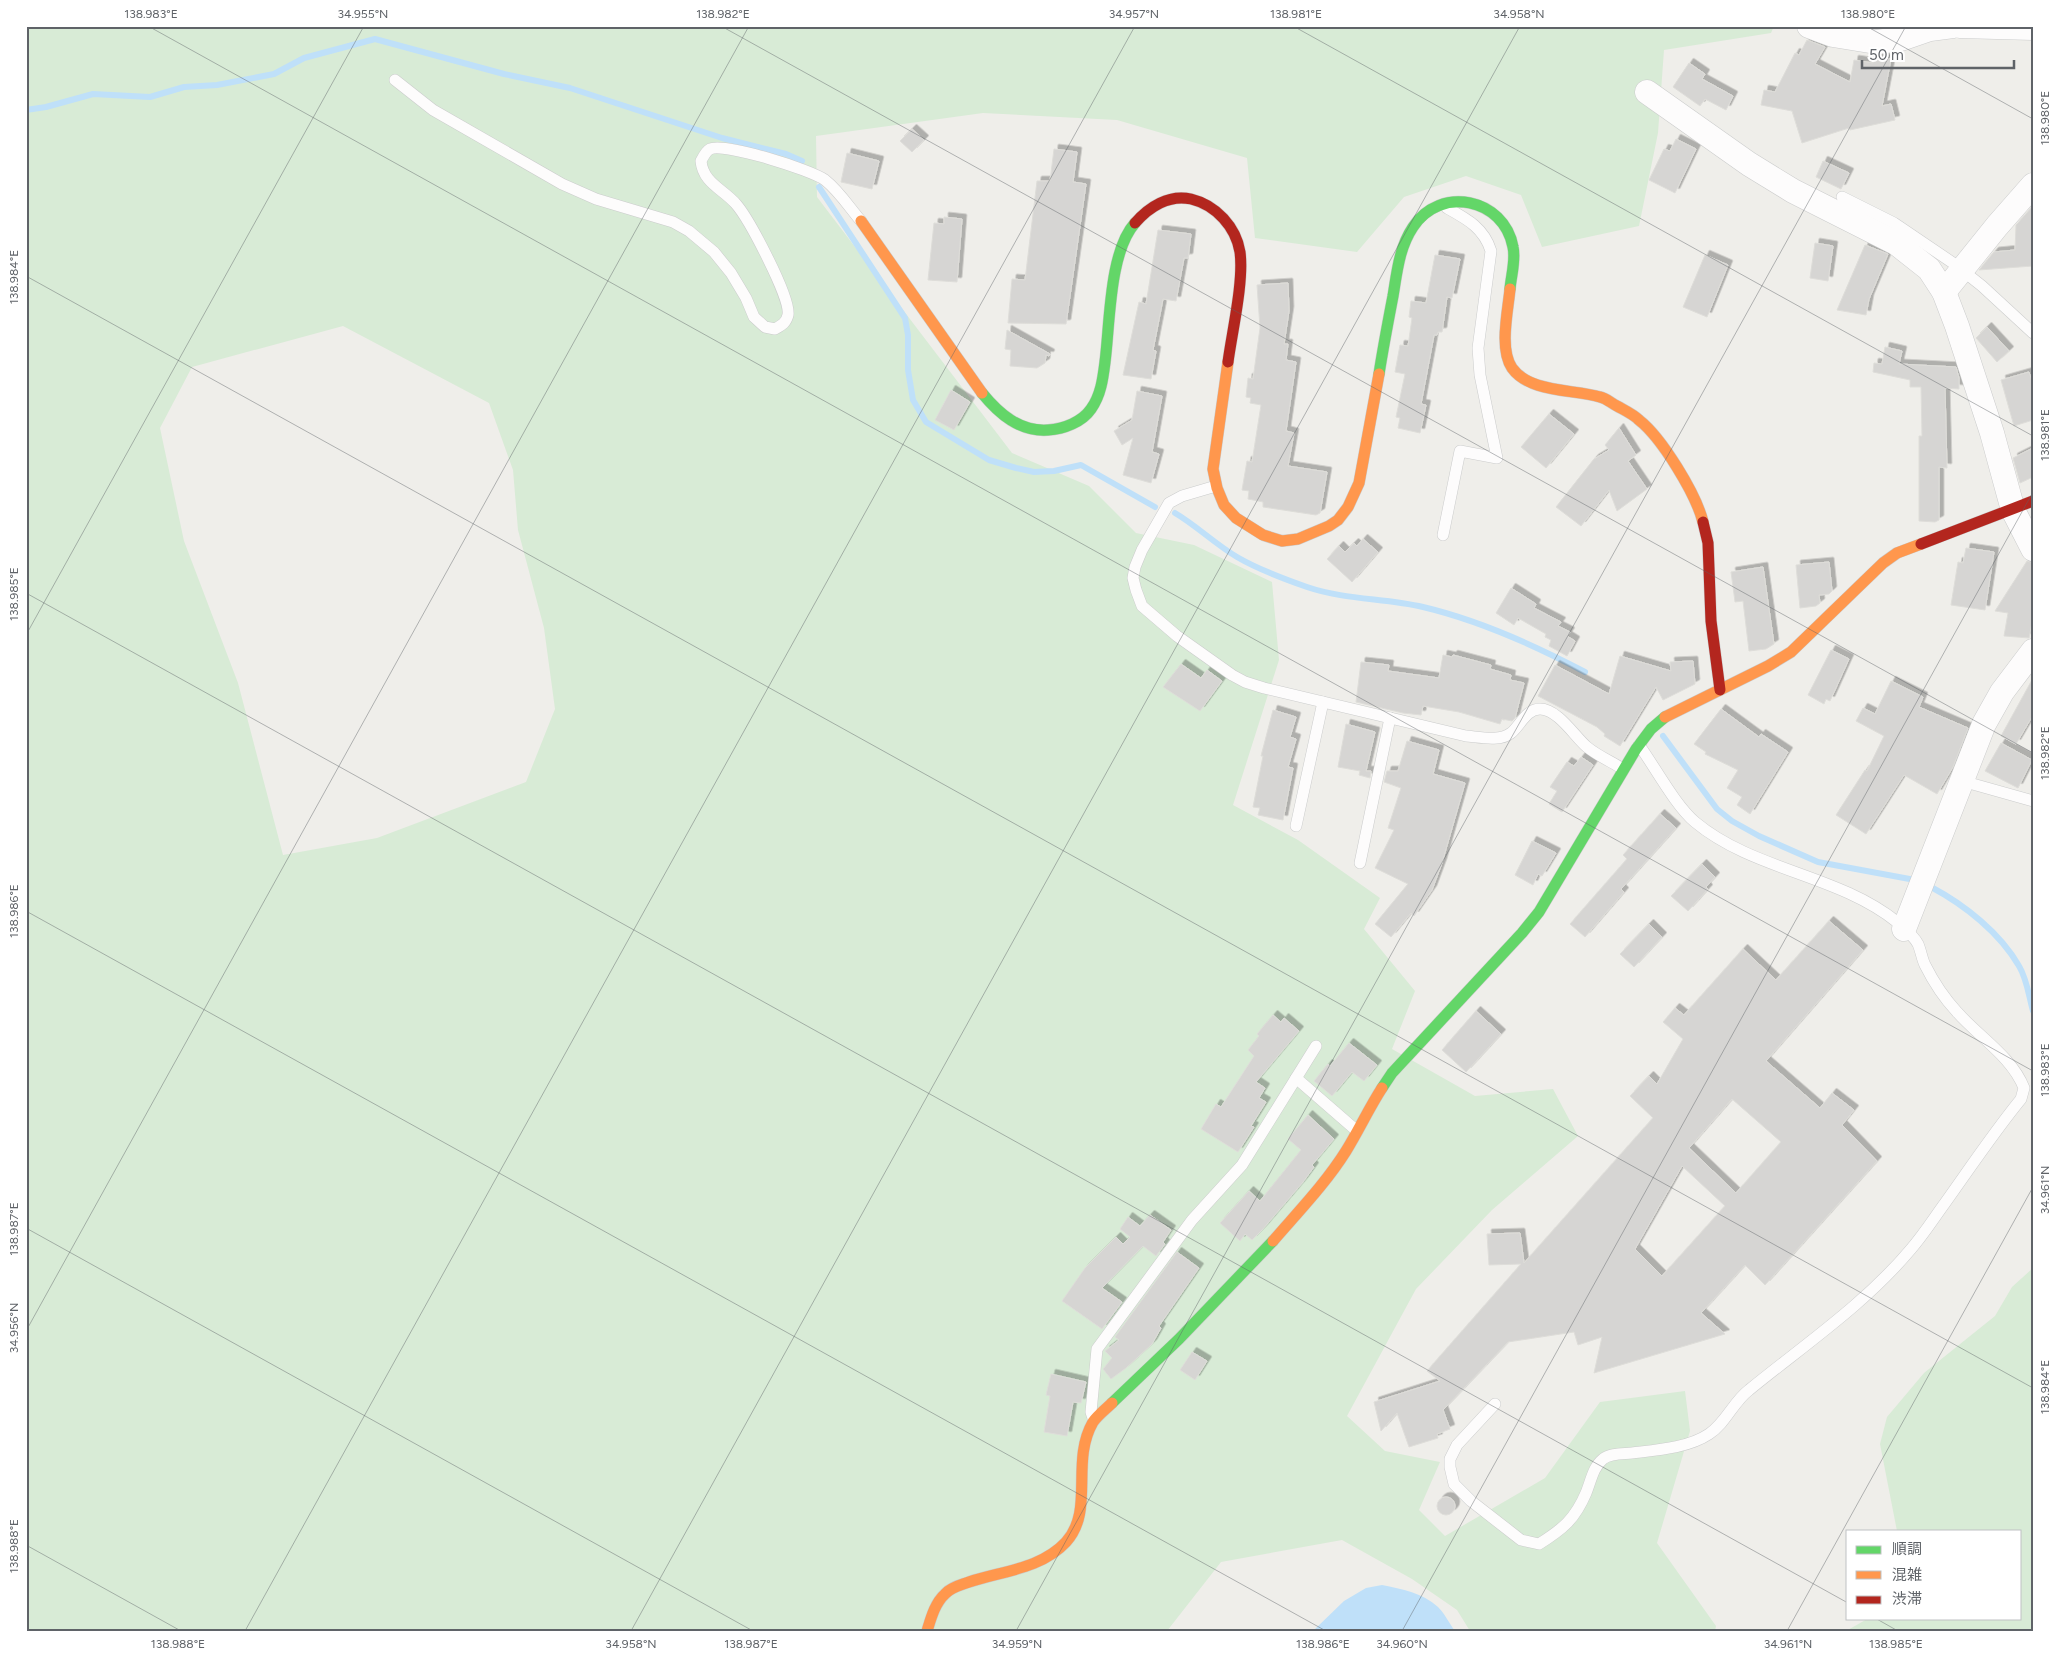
<svg xmlns="http://www.w3.org/2000/svg" width="2059" height="1657" font-family="Figtree,'Noto Sans JP',sans-serif">
  <style>
    .green { fill: #d8ebd6; fill-rule: evenodd }
    .water { fill: #bfe0f9 }
    .lines { fill: none; stroke-linecap: round; stroke-linejoin: round }
    .stream { stroke: #bfe0f9; stroke-width: 6 }
    .building { fill: #d6d5d3; stroke: #deddd9; fill-rule: evenodd; filter: url(#shadow) }
    .lane-casing { stroke: #cbcccc; stroke-width: 12 }
    .street-casing { stroke: #cbcccc; stroke-width: 25 }
    .fast-casing { stroke: #cacacb; stroke-width: 12 }
    .slow-casing { stroke: #cacacb; stroke-width: 12 }
    .jam-casing { stroke: #cacacb; stroke-width: 12 }
    .lane { stroke: #fdfcfc; stroke-width: 11 }
    .street { stroke: #fdfcfc; stroke-width: 24 }
    .fast { stroke: #63d668; stroke-width: 11 }
    .slow { stroke: #ff974d; stroke-width: 11 }
    .jam { stroke: #b3261e; stroke-width: 11 }
    .ticks { fill: none; stroke: #5f6368; stroke-width: 1; stroke-opacity: 0.45 }
    .neatline { fill: none; stroke: #5f6368; stroke-width: 2 }
    .ticks-label { font-size: 12px; text-anchor: middle; fill: #5f6368 }
  </style>
  <defs>
    <filter id="shadow"><feDropShadow dx="4.5" dy="-4.5" stdDeviation="0" flood-color="#0004"/></filter>
  </defs>
  <rect width="100%" height="100%" fill="#efeeea"/>
  <g class="green">
    <path d="M26,26H1774L1771,33L1664,50L1658,133L1639,226L1542,247L1521,195L1466,176L1404,197L1357,252L1255,238L1247,158L1117,120L983,113L816,136L817,197L1012,453L1089,486L1136,533L1194,545L1272,582L1279,660L1233,805L1298,840L1380,898L1364,929L1415,991L1392,1049L1475,1096L1553,1089L1578,1136L1492,1210L1416,1289L1347,1416L1385,1451L1440,1462L1419,1510L1445,1536L1545,1478L1600,1402L1685,1391L1690,1431L1657,1543L1716,1626L1715,1631H1470L1457,1610L1412,1579L1342,1540L1221,1562L1167,1631H26ZM343,326L489,403L513,470L518,530L544,628L555,709L526,782L377,838L283,855L238,683L184,541L160,428L192,367Z"/>
    <polygon points="2033,1268 2033,1631 1846,1631 1869,1618 2020,1618 2020,1531 1897,1531 1880,1444 1887,1417 1924,1373 1995,1316 2012,1287"/>
  </g>
  <path class="water" d="M1382,1585C1402,1589 1423,1593 1438,1607C1445,1614 1449,1623 1455,1631H1313L1344,1601L1366,1588Z"/>
  <g class="lines">
    <g class="stream">
      <polyline points="26,110 46,107 93,94 150,97 184,87 217,85 274,74 304,58 375,39 504,74 570,88 722,138 786,154 802,161"/>
      <polyline points="819,187 905,318 908,335 908,370 913,400 926,422 989,460 1016,468 1034,472 1054,471 1081,465 1155,507"/>
      <path d="M1175,513C1197,526 1215,544 1237,557C1259,570 1284,579 1307,587C1345,600 1385,598 1423,607C1478,620 1536,646 1585,672"/>
      <polyline points="1663,736 1717,809 1732,821 1759,836 1818,862 1915,880"/>
      <path d="M1931,887C1965,905 2000,933 2019,966C2027,979 2029,997 2033,1011"/>
    </g>
  </g>
  <g class="building">
    <polygon points="1807,40 1825,47 1815,64 1850,82 1854,60 1873,63 1874,56 1891,59 1882,106 1891,104 1895,120 1850,130 1849,128 1802,143 1792,111 1761,105 1764,90 1775,92 1795,53 1799,55"/>
    <polygon points="1689,63 1705,74 1702,79 1733,96 1726,110 1705,99 1700,106 1673,87"/>
    <polygon points="912,129 924,140 912,152 900,141"/>
    <polygon points="1676,139 1696,149 1675,193 1649,180 1664,149 1670,151"/>
    <polygon points="1054,149 1077,152 1073,182 1086,184 1066,324 1008,323 1012,279 1025,280 1037,181 1050,181"/>
    <polygon points="847,153 879,161 872,189 841,182"/>
    <polygon points="1823,161 1849,173 1841,189 1816,177"/>
    <polygon points="2033,206 2033,266 1979,270 1994,252 2015,250 2016,225"/>
    <polygon points="944,217 962,219 957,282 928,280 934,223 944,224"/>
    <polygon points="1158,230 1191,234 1188,258 1184,258 1176,301 1163,299 1153,350 1156,351 1151,379 1123,375 1139,302 1146,304"/>
    <polygon points="1815,243 1833,246 1828,281 1810,278"/>
    <polygon points="1865,245 1888,254 1869,299 1866,315 1837,310"/>
    <polygon points="1435,255 1460,259 1452,298 1447,297 1442,332 1438,332 1437,335 1434,335 1421,404 1426,405 1420,433 1398,428 1400,418 1396,417 1405,374 1395,372 1400,345 1408,346 1412,318 1409,317 1411,301 1426,303"/>
    <polygon points="1705,255 1728,265 1707,317 1683,307"/>
    <polygon points="1288,283 1289,311 1284,344 1288,344 1286,360 1296,362 1286,431 1294,433 1288,466 1327,472 1320,513 1316,515 1263,507 1263,502 1248,499 1249,491 1242,490 1247,461 1252,462 1261,405 1250,403 1251,398 1246,397 1248,378 1253,379 1260,328 1257,285"/>
    <polygon points="1987,327 2009,351 1997,362 1976,338"/>
    <polygon points="1007,330 1050,354 1049,356 1046,355 1045,363 1037,368 1010,366 1011,350 1005,349"/>
    <polygon points="1885,347 1902,351 1899,364 1956,367 1959,378 1959,389 1945,388 1947,468 1939,467 1939,520 1935,522 1919,521 1919,436 1922,436 1921,387 1910,387 1910,380 1873,372 1874,363 1882,364"/>
    <polygon points="2029,372 2033,384 2033,420 2014,426 2001,380"/>
    <polygon points="951,390 970,402 954,430 935,420"/>
    <polygon points="1137,391 1162,396 1152,452 1159,454 1151,483 1123,475 1133,438 1122,445 1114,431 1132,420"/>
    <polygon points="1549,414 1574,434 1546,468 1521,447"/>
    <polygon points="1619,428 1636,455 1628,461 1647,489 1617,511 1609,490 1581,526 1556,507 1594,459 1609,450 1605,445"/>
    <polygon points="2033,448 2033,477 2020,483 2013,458"/>
    <polygon points="1363,539 1378,552 1352,582 1327,559 1339,546 1345,552 1354,543 1357,546"/>
    <polygon points="1966,548 1994,552 1985,610 1951,605 1958,562 1963,563"/>
    <polygon points="2027,561 2033,563 2033,617 2029,638 2004,636 2008,613 1995,611"/>
    <polygon points="1829,562 1832,591 1829,594 1819,595 1820,603 1816,606 1800,608 1796,565"/>
    <polygon points="1763,567 1774,644 1766,649 1749,651 1743,601 1735,602 1731,572"/>
    <polygon points="1511,588 1536,604 1534,608 1561,622 1558,626 1570,632 1567,636 1575,641 1567,656 1549,646 1551,640 1545,637 1546,634 1518,618 1514,625 1496,613"/>
    <polygon points="1831,650 1849,659 1830,701 1826,699 1824,704 1808,695"/>
    <polygon points="1443,655 1452,657 1453,655 1491,665 1490,669 1511,675 1510,680 1524,683 1515,718 1512,721 1502,719 1500,724 1459,712 1423,706 1421,715 1403,713 1356,702 1361,662 1389,665 1388,671 1439,678"/>
    <polygon points="1620,656 1671,671 1670,662 1693,661 1695,684 1663,700 1656,687 1620,746 1604,736 1605,734 1597,727 1538,696 1555,665 1609,694"/>
    <polygon points="1181,664 1201,678 1207,670 1222,681 1200,711 1163,687"/>
    <polygon points="2033,678 2033,715 2016,744 2001,736"/>
    <polygon points="1891,681 1923,697 1919,707 1968,728 1953,767 1937,794 1904,775 1866,834 1836,815 1865,770 1867,771 1884,736 1856,721 1863,708 1875,714"/>
    <polygon points="1721,709 1759,737 1761,734 1788,752 1750,814 1737,805 1742,797 1727,788 1738,770 1705,754 1706,752 1694,744"/>
    <polygon points="1273,710 1296,717 1290,737 1296,739 1288,767 1293,768 1283,820 1258,815 1260,808 1253,807 1263,756 1261,756"/>
    <polygon points="1346,724 1375,732 1366,771 1371,771 1370,778 1359,775 1360,771 1338,767"/>
    <polygon points="1407,741 1439,750 1433,774 1465,783 1442,863 1432,890 1414,916 1411,913 1391,937 1375,924 1408,884 1375,868 1394,830 1388,828 1401,788 1384,782 1387,771 1398,771"/>
    <polygon points="2001,743 2032,760 2018,788 1985,771"/>
    <polygon points="1581,757 1593,765 1562,812 1549,804 1557,791 1550,787 1567,762 1574,766"/>
    <polygon points="1660,814 1676,828 1621,889 1624,892 1585,937 1570,924 1627,859 1623,855"/>
    <polygon points="1532,841 1556,853 1542,876 1538,874 1533,885 1515,875"/>
    <polygon points="1702,864 1715,877 1706,887 1708,889 1688,911 1671,896"/>
    <path d="M1829,921L1863,950L1766,1061L1820,1108L1832,1093L1854,1110L1842,1125L1877,1161L1765,1285L1745,1265L1701,1313L1725,1334L1594,1373L1602,1337L1578,1345L1574,1332L1508,1342L1443,1410L1450,1429L1437,1434L1438,1438L1409,1447L1397,1413L1381,1431L1374,1402L1440,1381L1427,1371L1521,1264L1489,1265L1487,1234L1520,1233L1524,1263L1653,1118L1630,1096L1649,1076L1657,1084L1683,1039L1663,1022L1675,1008L1684,1015L1743,949L1776,980ZM1732,1099L1781,1142L1736,1193L1689,1148ZM1682,1166L1725,1206L1662,1276L1635,1249Z"/>
    <polygon points="1649,924 1662,937 1634,967 1620,954"/>
    <polygon points="1476,1011 1501,1034 1466,1072 1442,1050"/>
    <polygon points="1273,1015 1281,1022 1284,1018 1299,1031 1256,1082 1265,1088 1259,1098 1266,1102 1251,1126 1254,1127 1238,1152 1201,1129 1216,1104 1221,1107 1254,1056 1248,1050 1259,1036 1257,1034"/>
    <polygon points="1349,1043 1377,1065 1364,1081 1352,1072 1332,1096 1314,1081 1328,1064 1330,1066"/>
    <polygon points="1308,1115 1334,1139 1312,1165 1314,1167 1303,1182 1262,1230 1252,1240 1245,1234 1240,1241 1220,1223 1249,1191 1260,1201 1301,1150 1288,1139"/>
    <polygon points="1150,1215 1171,1230 1163,1242 1165,1244 1156,1256 1143,1246 1102,1288 1122,1302 1102,1329 1062,1301 1085,1268 1116,1237 1123,1244 1130,1237 1120,1229 1128,1217 1140,1226"/>
    <polygon points="1177,1252 1199,1268 1159,1326 1161,1328 1152,1344 1126,1368 1111,1379 1103,1369 1112,1358 1105,1351 1119,1340 1115,1337"/>
    <polygon points="1192,1352 1207,1361 1195,1380 1180,1370"/>
    <polygon points="1051,1374 1086,1382 1081,1403 1073,1402 1067,1436 1044,1432 1050,1396 1046,1395"/>
    <circle cx="1446" cy="1506" r="9"/>
  </g>
  <g class="lines">
    <g class="lane-casing">
      <g id="lane">
        <path d="M395,80L433,110L562,184L596,199L673,222L689,231L714,252L731,273L746,298L754,317L765,327L775,329C782,325 786,323 788,315C791,298 749,219 736,204C723,189 703,183 701,161C703,157 706,151 710,149C724,142 811,170 825,180C839,191 849,207 861,221"/>
        <polyline points="1842,197 1894,223 1953,263 1982,286 2033,333"/>
        <path d="M1216,486L1182,496L1169,503L1142,550L1135,567L1133,578L1136,590L1142,606L1177,636L1232,675L1245,682L1264,688L1466,736C1479,737 1500,742 1511,733C1520,726 1526,709 1540,709C1558,709 1575,737 1587,747C1598,756 1612,762 1623,769"/>
        <path d="M1443,535L1460,451L1497,458L1480,375L1478,348L1491,251C1484,228 1467,219 1447,208"/>
        <polyline points="1962,781 2033,801"/>
        <polyline points="1296,826 1323,702"/>
        <polyline points="1360,863 1390,718"/>
        <polyline points="1296,1078 1357,1131"/>
        <path d="M1495,1404L1457,1445L1450,1459V1467L1454,1484L1471,1501L1521,1540L1539,1544C1563,1529 1575,1519 1586,1493C1591,1481 1593,1467 1603,1459C1610,1453 1624,1454 1632,1453C1657,1450 1688,1448 1709,1434C1726,1423 1733,1402 1749,1390C1804,1345 1865,1304 1911,1249C1924,1234 1934,1218 1945,1203C1970,1168 1994,1132 2021,1099L2024,1088C2012,1057 1979,1037 1957,1012C1944,998 1934,983 1925,965C1922,959 1921,951 1918,944C1914,936 1904,928 1897,922C1837,874 1754,871 1695,822C1675,805 1655,767 1639,745"/>
        <polyline points="1093,1418 1091,1412 1097,1349 1192,1220 1242,1165 1316,1046"/>
      </g>
    </g>
    <g class="street-casing">
      <g id="street">
        <polyline points="1809,26 1833,35 1876,42 1901,39 1930,29 1953,26"/>
        <polyline points="1960,26 2033,28"/>
        <polyline points="1647,92 1749,164 1793,191 1896,243 1929,269 1944,292 1957,326 1992,433 2013,510 2033,549"/>
        <polyline points="1944,292 1997,226 2033,185"/>
        <polyline points="1904,929 1984,724 2002,692 2033,651"/>
      </g>
    </g>
    <g class="fast-casing">
      <g id="fast">
        <path d="M1379,374C1383,348 1388,322 1393,296C1397,272 1399,248 1413,227C1440,185 1504,198 1513,247C1516,260 1511,276 1510,289"/>
        <path d="M982,393C999,414 1020,432 1048,430C1064,429 1082,422 1091,409C1101,395 1103,378 1105,362C1110,324 1109,252 1135,223"/>
        <polyline points="1382,1088 1392,1073 1522,933 1539,912 1636,749 1651,729 1665,717"/>
        <polyline points="1112,1403 1179,1339 1273,1241"/>
      </g>
    </g>
    <g class="slow-casing">
      <g id="slow">
        <polyline points="861,221 982,393"/>
        <path d="M1510,289C1508,311 1499,349 1512,368C1530,393 1573,389 1600,397C1606,398 1611,403 1617,406C1624,410 1633,414 1639,420C1662,438 1696,494 1703,522"/>
        <polyline points="1228,362 1213,469 1217,488 1224,505 1236,518 1263,535 1282,541 1298,539 1329,526 1338,520 1348,507 1359,483 1379,374"/>
        <polyline points="1665,717 1768,666 1791,652 1883,563 1897,553 1921,544"/>
        <path d="M1273,1241C1298,1212 1326,1183 1346,1151C1359,1130 1369,1108 1382,1088"/>
        <path d="M927,1631C931,1618 935,1603 945,1594C951,1587 961,1585 969,1582C1002,1571 1041,1569 1066,1542C1095,1510 1070,1462 1093,1422C1098,1415 1106,1409 1112,1403"/>
      </g>
    </g>
    <g class="jam-casing">
      <g id="jam">
        <path d="M1135,223C1149,207 1169,194 1191,199C1216,205 1236,227 1240,252C1244,281 1232,332 1228,362"/>
        <polyline points="1703,522 1708,543 1711,621 1720,690"/>
        <polyline points="1921,544 2033,501"/>
      </g>
    </g>
    <use href="#lane" class="lane"/>
    <use href="#street" class="street"/>
    <use href="#fast" class="fast"/>
    <use href="#slow" class="slow"/>
    <use href="#jam" class="jam"/>
  </g>
  <path class="ticks" d="M148,26L2033,1071M721,26L2033,753M1293,26L2033,436M1866,26L2033,119M26,276L2033,1388M26,593L1848,1603M26,635L364,26M26,911L1326,1631M26,1228L753,1631M26,1331L749,26M26,1545L181,1631M1875,1618L1898,1631M245,1631L1135,26M631,1631L1520,26M1016,1631L1906,26M1402,1631L2033,492M1787,1631L2033,1187"/>
  <rect width="2059" height="1657" fill="none" stroke="#ffffff" stroke-width="55"/>
  <rect x="1846" y="1530" width="175" height="90" fill="#ffffff" stroke="#bfc1c3"/>
  <rect x="1856" y="1546" width="25" height="8" fill="#63d668" stroke="#bfc1c3"/>
  <text x="1892" y="1554" font-size="15" fill="#5f6368">順調</text>
  <rect x="1856" y="1571" width="25" height="8" fill="#ff974d" stroke="#bfc1c3"/>
  <text x="1892" y="1580" font-size="15" fill="#5f6368">混雑</text>
  <rect x="1856" y="1596" width="25" height="8" fill="#b3261e" stroke="#bfc1c3"/>
  <text x="1892" y="1604" font-size="15" fill="#5f6368">渋滞</text>
  <path d="M1862 60v8h152v-8" fill="none" stroke="#5f6368" stroke-width="2.5"/>
  <text x="1869" y="60" font-size="15" fill="#5f6368" stroke="#ffffff" stroke-width="4" paint-order="stroke">50 m</text>
  <rect x="28" y="28" width="2004" height="1602" class="neatline"/>
  <g class="ticks-label">
    <text x="151" y="18">138.983°E</text>
    <text x="363" y="18">34.955°N</text>
    <text x="723" y="18">138.982°E</text>
    <text x="1134" y="18">34.957°N</text>
    <text x="1296" y="18">138.981°E</text>
    <text x="1519" y="18">34.958°N</text>
    <text x="1868" y="18">138.980°E</text>
    <text transform="translate(2045 118) rotate(-90)" y="4">138.980°E</text>
    <text transform="translate(14 277) rotate(-90)" y="4">138.984°E</text>
    <text transform="translate(2045 435) rotate(-90)" y="4">138.981°E</text>
    <text transform="translate(14 594) rotate(-90)" y="4">138.985°E</text>
    <text transform="translate(2045 753) rotate(-90)" y="4">138.982°E</text>
    <text transform="translate(14 911) rotate(-90)" y="4">138.986°E</text>
    <text transform="translate(2045 1070) rotate(-90)" y="4">138.983°E</text>
    <text transform="translate(2045 1190) rotate(-90)" y="4">34.961°N</text>
    <text transform="translate(14 1229) rotate(-90)" y="4">138.987°E</text>
    <text transform="translate(14 1328) rotate(-90)" y="4">34.956°N</text>
    <text transform="translate(2045 1387) rotate(-90)" y="4">138.984°E</text>
    <text transform="translate(14 1546) rotate(-90)" y="4">138.988°E</text>
    <text x="178" y="1648">138.988°E</text>
    <text x="631" y="1648">34.958°N</text>
    <text x="751" y="1648">138.987°E</text>
    <text x="1017" y="1648">34.959°N</text>
    <text x="1323" y="1648">138.986°E</text>
    <text x="1402" y="1648">34.960°N</text>
    <text x="1788" y="1648">34.961°N</text>
    <text x="1896" y="1648">138.985°E</text>
  </g>
</svg>
